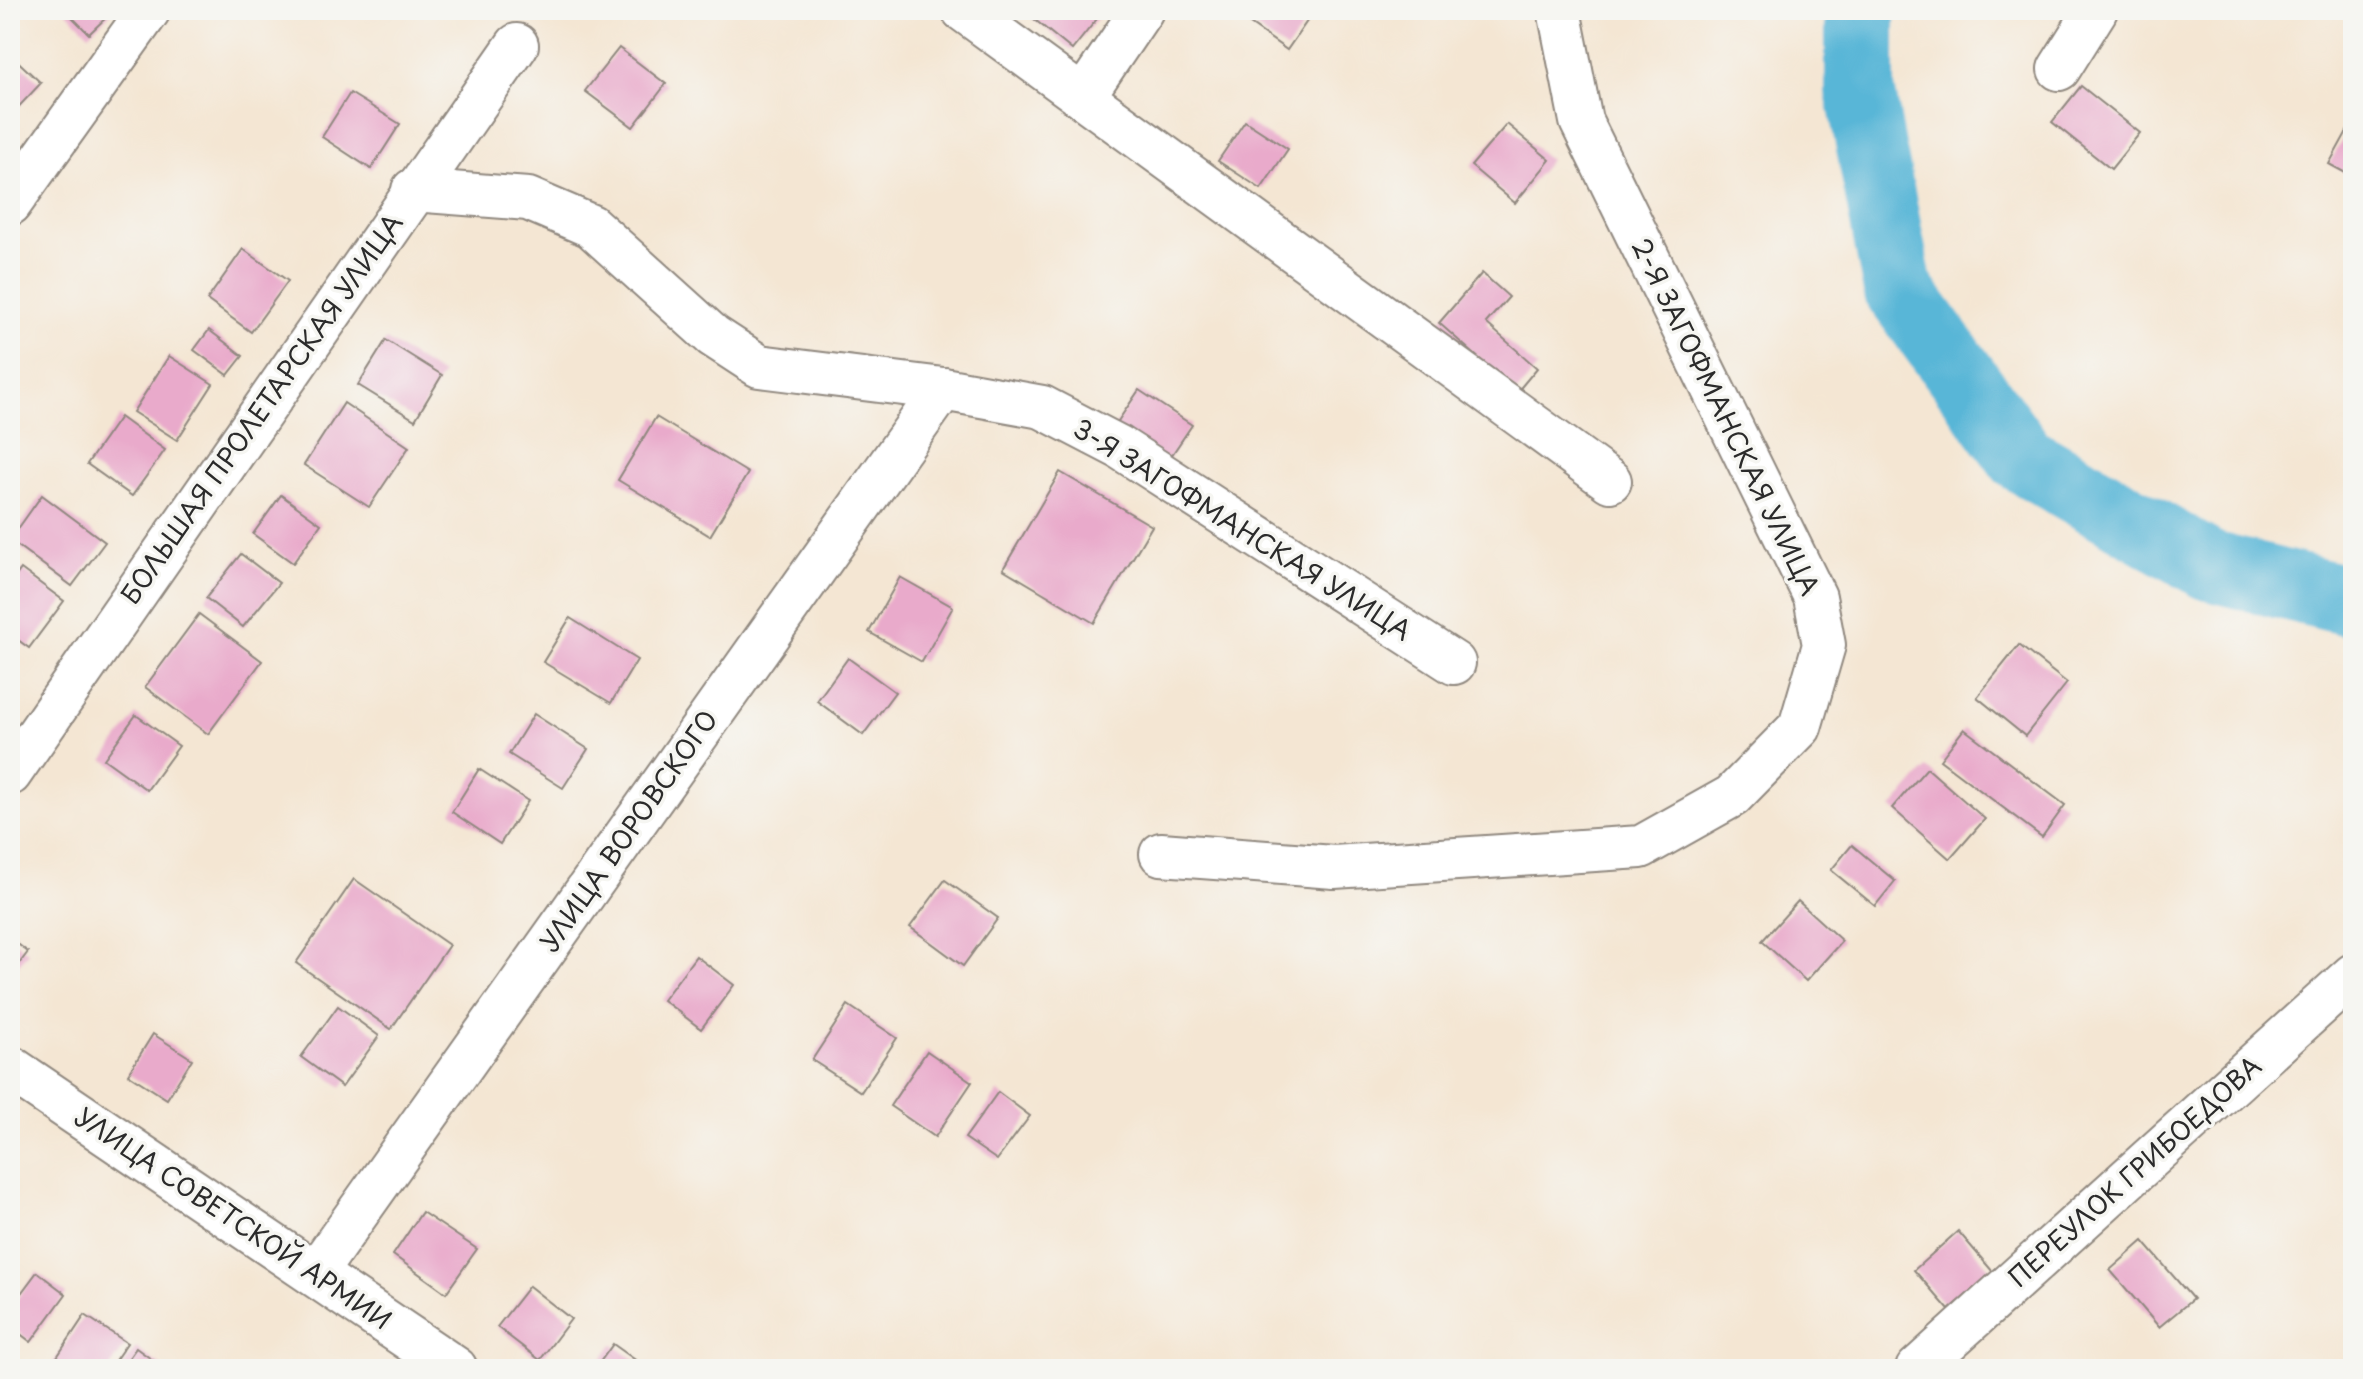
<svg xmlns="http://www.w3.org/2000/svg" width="2363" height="1379" font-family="'Playpen Sans',sans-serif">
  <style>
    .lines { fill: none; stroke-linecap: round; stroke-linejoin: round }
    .river { stroke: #59b6d7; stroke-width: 70 }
    .building { fill: #e9aacb }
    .minor-casing { stroke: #90887f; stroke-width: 46 }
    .major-casing { stroke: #90887f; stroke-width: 48 }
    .minor { stroke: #fff; stroke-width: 42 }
    .major { stroke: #fff; stroke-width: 44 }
    .labels { text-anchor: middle; stroke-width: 7; stroke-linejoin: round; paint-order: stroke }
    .street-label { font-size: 26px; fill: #2b2b2b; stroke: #f6f6f2 }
  </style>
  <rect width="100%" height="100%" fill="#f6f6f2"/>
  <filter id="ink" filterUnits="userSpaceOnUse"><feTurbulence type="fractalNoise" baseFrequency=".0125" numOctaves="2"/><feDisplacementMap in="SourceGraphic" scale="16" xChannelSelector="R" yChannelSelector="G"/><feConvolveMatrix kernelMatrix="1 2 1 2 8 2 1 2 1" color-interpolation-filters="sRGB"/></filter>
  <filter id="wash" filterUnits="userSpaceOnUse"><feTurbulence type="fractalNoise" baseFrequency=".006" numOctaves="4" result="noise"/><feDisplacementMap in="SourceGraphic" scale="32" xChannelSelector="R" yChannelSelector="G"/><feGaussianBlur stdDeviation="1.8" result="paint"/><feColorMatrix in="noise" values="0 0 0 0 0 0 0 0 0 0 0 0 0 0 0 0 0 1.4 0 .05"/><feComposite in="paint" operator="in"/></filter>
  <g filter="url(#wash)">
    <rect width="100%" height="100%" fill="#f4e6d3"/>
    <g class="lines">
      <polyline class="river" points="1860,10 1860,89 1898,289 2022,458 2210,566 2353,602"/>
    </g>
    <g id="blocks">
      <g class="building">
        <polygon points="65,10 114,10 89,34"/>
        <polygon points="1023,10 1104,10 1072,50"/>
        <polygon points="1250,10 1313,10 1314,11 1287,50 1243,19"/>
        <polygon points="619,48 666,84 633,127 585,91"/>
        <polygon points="10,54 41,83 10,116"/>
        <polygon points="2081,86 2140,133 2111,169 2052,122"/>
        <polygon points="350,93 400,124 371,169 322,137"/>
        <polygon points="1245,121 1288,149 1261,189 1218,161"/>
        <polygon points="1507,124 1550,160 1515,203 1471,166"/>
        <polygon points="2351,124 2353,125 2353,177 2329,164"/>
        <polygon points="243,249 288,281 251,332 207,300"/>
        <polygon points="1482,273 1509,297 1486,323 1537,368 1517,392 1439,323"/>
        <polygon points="209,330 243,356 228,375 194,350"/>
        <polygon points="386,340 442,375 415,420 358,385"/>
        <polygon points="169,356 213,384 177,440 133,412"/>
        <polygon points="1139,390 1192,425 1165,465 1112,430"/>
        <polygon points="344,403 409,447 369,507 304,465"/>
        <polygon points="120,417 165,450 132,496 87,464"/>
        <polygon points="656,417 748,473 710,536 618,480"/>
        <polygon points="1060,472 1152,526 1094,623 1003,569"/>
        <polygon points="42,495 105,542 72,586 10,540"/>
        <polygon points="281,495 321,524 293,563 253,534"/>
        <polygon points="241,554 279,583 243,627 206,598"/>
        <polygon points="21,569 64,601 29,648 10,634 10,584"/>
        <polygon points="900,577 953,607 922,662 869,632"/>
        <polygon points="199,614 262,661 208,734 145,687"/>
        <polygon points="570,618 637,660 611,703 543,662"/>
        <polygon points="2019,645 2067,683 2025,736 1977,697"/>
        <polygon points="848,658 895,692 863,735 817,701"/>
        <polygon points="534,714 588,749 563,788 509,754"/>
        <polygon points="136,715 179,746 147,790 104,759"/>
        <polygon points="1964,729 2065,805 2042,837 1940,760"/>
        <polygon points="1927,768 1985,819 1950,859 1892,808"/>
        <polygon points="479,769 528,801 500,844 452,812"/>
        <polygon points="1852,845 1895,881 1875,906 1831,870"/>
        <polygon points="354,879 449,945 391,1029 296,963"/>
        <polygon points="945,880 998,918 963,966 910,927"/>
        <polygon points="1798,901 1842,941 1806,981 1762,941"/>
        <polygon points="10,938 28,952 10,976"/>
        <polygon points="696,956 734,985 701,1029 663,1000"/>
        <polygon points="848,1005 897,1038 861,1092 812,1060"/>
        <polygon points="338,1006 379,1036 342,1087 301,1057"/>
        <polygon points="153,1034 192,1059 167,1099 128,1074"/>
        <polygon points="927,1051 972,1082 935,1137 890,1106"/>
        <polygon points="998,1092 1030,1116 997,1160 965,1138"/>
        <polygon points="422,1212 477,1249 446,1293 393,1255"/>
        <polygon points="1958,1231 1993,1272 1949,1310 1914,1270"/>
        <polygon points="2143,1241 2193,1299 2159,1327 2110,1270"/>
        <polygon points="37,1272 66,1294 31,1342 10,1326 10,1308"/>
        <polygon points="529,1286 571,1319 540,1360 497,1327"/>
        <polygon points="85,1315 127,1343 109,1369 49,1369"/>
        <polygon points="613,1344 648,1369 595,1369"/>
        <polygon points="136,1348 165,1369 121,1369"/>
      </g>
    </g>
  </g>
  <g filter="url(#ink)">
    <use href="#blocks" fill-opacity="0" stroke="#90887f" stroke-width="2"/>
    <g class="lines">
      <g class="minor-casing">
        <g id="minor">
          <polyline points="963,10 1610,481"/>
          <polyline points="2059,69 2096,10"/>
          <polyline points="1083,97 1142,10"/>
          <polyline points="413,190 528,199 591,226 713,336 759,366 943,389 1042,407 1119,447 1454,663"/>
          <polyline points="10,204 149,10"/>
          <polyline points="10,774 517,45"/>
          <polyline points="1161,854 1334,867 1641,847 1732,796 1800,727 1824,645 1815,597 1581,121 1559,10"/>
          <polyline points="315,1273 943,389"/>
          <polyline points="1917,1369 2353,975"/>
        </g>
      </g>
      <g class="major-casing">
        <polyline id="major" points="10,1068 455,1369"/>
      </g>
      <use href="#minor" class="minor"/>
      <use href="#major" class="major"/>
    </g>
  </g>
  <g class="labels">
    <g class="street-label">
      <text transform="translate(262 409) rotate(-55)" y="9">БОЛЬШАЯ ПРОЛЕТАРСКАЯ УЛИЦА</text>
      <text transform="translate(1725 417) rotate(64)" y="9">2-Я ЗАГОФМАНСКАЯ УЛИЦА</text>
      <text transform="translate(1242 530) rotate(32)" y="9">3-Я ЗАГОФМАНСКАЯ УЛИЦА</text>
      <text transform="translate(629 831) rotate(-55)" y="9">УЛИЦА ВОРОВСКОГО</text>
      <text transform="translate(2135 1172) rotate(-42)" y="9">ПЕРЕУЛОК ГРИБОЕДОВА</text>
      <text transform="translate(233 1219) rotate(34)" y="9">УЛИЦА СОВЕТСКОЙ АРМИИ</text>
    </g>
  </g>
  <rect width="2363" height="1379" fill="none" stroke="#f6f6f2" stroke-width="40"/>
</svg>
